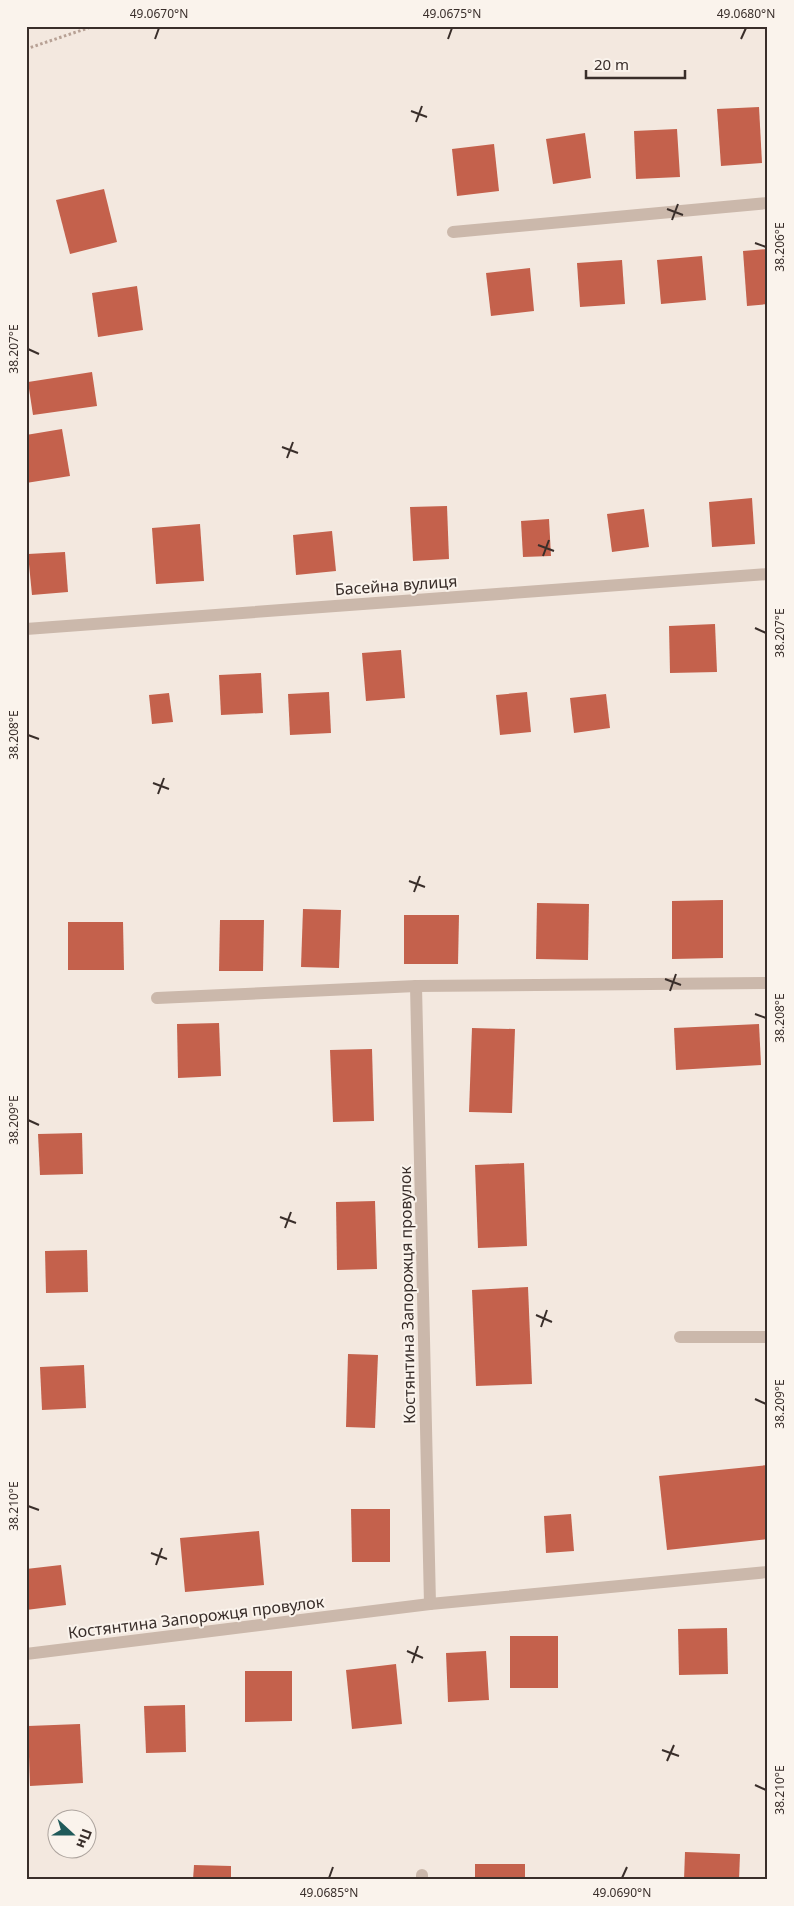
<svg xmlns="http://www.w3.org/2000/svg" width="794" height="1906" font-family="'Noto Sans',sans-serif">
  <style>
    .building { fill: #c4614c }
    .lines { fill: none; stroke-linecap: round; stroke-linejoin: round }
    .path { stroke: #b7a195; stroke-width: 3; stroke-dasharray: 2.5 2.5; stroke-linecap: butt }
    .minor { stroke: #cbb8ab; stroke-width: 12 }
    .ticks { fill: none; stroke: #392e2a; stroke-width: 2 }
    .labels { text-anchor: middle; stroke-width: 4; stroke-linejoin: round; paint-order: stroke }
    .street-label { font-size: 16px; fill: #392e2a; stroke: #faf3ec }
    .neatline { fill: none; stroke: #392e2a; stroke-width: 2 }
    .ticks-label { font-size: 12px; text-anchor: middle; fill: #392e2a }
  </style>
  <rect width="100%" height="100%" fill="#f3e8df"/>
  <g class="building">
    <polygon points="759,107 762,163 721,166 717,109"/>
    <polygon points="677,129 680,177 636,179 634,131"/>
    <polygon points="585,133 591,178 553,184 546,139"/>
    <polygon points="494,144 499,191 457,196 452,149"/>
    <polygon points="104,189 117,242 70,254 56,200"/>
    <polygon points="768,249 768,304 747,306 743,251"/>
    <polygon points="702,256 706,300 661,304 657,260"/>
    <polygon points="622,260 625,304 580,307 577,263"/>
    <polygon points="530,268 534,311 491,316 486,273"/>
    <polygon points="137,286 143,330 98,337 92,293"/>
    <polygon points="92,372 97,406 33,415 28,382"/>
    <polygon points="62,429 70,476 26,483 26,435"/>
    <polygon points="752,498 755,544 712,547 709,502"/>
    <polygon points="447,506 449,559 413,561 410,507"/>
    <polygon points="644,509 649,547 612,552 607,514"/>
    <polygon points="549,519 551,556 523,557 521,521"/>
    <polygon points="200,524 204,581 156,584 152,528"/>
    <polygon points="332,531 336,571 296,575 293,535"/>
    <polygon points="65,552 68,592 32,595 28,554"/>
    <polygon points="715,624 717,672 670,673 669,626"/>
    <polygon points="401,650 405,698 366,701 362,653"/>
    <polygon points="261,673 263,713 221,715 219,675"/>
    <polygon points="329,692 331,733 290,735 288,694"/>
    <polygon points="527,692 531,732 500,735 496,695"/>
    <polygon points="169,693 173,722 152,724 149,695"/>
    <polygon points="606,694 610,728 574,733 570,698"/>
    <polygon points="723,900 723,958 672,959 672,901"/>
    <polygon points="537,903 589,904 588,960 536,959"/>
    <polygon points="303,909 341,910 339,968 301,967"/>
    <polygon points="404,915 459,915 458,964 404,964"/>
    <polygon points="220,920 264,920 263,971 219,971"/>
    <polygon points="68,922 123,922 124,970 68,970"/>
    <polygon points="219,1023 221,1076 178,1078 177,1024"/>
    <polygon points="759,1024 761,1065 676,1070 674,1028"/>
    <polygon points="472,1028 515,1029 512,1113 469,1112"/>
    <polygon points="372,1049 374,1121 333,1122 330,1050"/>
    <polygon points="82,1133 83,1174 40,1175 38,1134"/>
    <polygon points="524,1163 527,1246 478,1248 475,1165"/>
    <polygon points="375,1201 377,1269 337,1270 336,1202"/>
    <polygon points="87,1250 88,1292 46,1293 45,1251"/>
    <polygon points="528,1287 532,1384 476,1386 472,1290"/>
    <polygon points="348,1354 378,1355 375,1428 346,1427"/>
    <polygon points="84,1365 86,1408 42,1410 40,1367"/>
    <polygon points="768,1465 768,1539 667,1550 659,1476"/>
    <polygon points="351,1509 390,1509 390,1562 352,1562"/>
    <polygon points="571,1514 574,1551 546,1553 544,1516"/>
    <polygon points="259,1531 264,1585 185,1592 180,1538"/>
    <polygon points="61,1565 66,1605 26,1610 26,1569"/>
    <polygon points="727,1628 728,1674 679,1675 678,1629"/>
    <rect x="510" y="1636" width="48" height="52"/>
    <polygon points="486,1651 489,1700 448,1702 446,1653"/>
    <polygon points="396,1664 402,1724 352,1729 346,1670"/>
    <polygon points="245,1671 292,1671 292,1721 245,1722"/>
    <polygon points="185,1705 186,1752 146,1753 144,1706"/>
    <polygon points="80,1724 83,1783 30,1786 28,1726"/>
    <polygon points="685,1852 740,1854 739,1880 684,1880"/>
    <rect x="475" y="1864" width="50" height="16"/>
    <polygon points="194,1865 231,1866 231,1880 193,1880"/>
  </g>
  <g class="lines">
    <polyline class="path" points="26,49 94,26"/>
    <g class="minor">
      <polyline points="453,232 768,203"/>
      <polyline points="26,629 768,574"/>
      <polyline points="416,986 430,1604"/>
      <polyline points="157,998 416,986 768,983"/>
      <polyline points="680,1337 768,1337"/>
      <polyline points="26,1654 430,1604 768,1572"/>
      <polyline points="422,1880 422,1875"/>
    </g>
  </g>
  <path class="ticks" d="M155,39L159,28M448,39L452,28M741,39L746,28M411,111L427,117M416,122L422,106M667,209L683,215M672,220L678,204M755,243L766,247M28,349L39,354M282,447L298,453M287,458L293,442M538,545L554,551M543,556L549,540M755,628L766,633M28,735L39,739M153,783L169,789M158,794L164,778M409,881L425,887M414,892L420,876M665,979L681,985M670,991L676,974M755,1014L766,1018M28,1120L39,1125M280,1217L296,1223M285,1228L291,1212M536,1315L552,1322M541,1327L547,1310M755,1399L766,1404M28,1506L39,1510M151,1553L167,1559M156,1565L162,1548M407,1651L423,1658M412,1663L418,1646M662,1750L679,1756M667,1761L674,1745M755,1785L766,1790M329,1878L333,1867M622,1878L627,1867"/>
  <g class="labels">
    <g class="street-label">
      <text transform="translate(396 585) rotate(-4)" y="6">Басейна вулиця</text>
      <text transform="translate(407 1295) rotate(-91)" y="6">Костянтина Запорожця провулок</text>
      <text transform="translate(196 1617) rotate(-7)" y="6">Костянтина Запорожця провулок</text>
    </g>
  </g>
  <rect width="794" height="1906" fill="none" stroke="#faf3ec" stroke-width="55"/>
  <g transform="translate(72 1834) rotate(111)"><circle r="24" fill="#faf3ec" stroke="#ada49e"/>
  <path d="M0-4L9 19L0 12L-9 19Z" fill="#205a5a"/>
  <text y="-8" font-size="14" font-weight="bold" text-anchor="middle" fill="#392e2a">Пн</text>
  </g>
  <path d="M586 70v8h99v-8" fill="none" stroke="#392e2a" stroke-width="2.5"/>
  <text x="594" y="70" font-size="15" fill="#392e2a" stroke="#faf3ec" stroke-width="4" paint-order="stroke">20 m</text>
  <rect x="28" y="28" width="738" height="1850" class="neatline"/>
  <g class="ticks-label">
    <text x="159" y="18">49.0670°N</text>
    <text x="452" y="18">49.0675°N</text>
    <text x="746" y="18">49.0680°N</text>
    <text transform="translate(780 247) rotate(-90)" y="4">38.206°E</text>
    <text transform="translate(14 349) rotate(-90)" y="4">38.207°E</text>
    <text transform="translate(780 633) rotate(-90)" y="4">38.207°E</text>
    <text transform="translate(14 735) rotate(-90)" y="4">38.208°E</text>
    <text transform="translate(780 1018) rotate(-90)" y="4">38.208°E</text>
    <text transform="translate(14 1120) rotate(-90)" y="4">38.209°E</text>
    <text transform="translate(780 1404) rotate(-90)" y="4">38.209°E</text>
    <text transform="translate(14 1506) rotate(-90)" y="4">38.210°E</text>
    <text transform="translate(780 1790) rotate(-90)" y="4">38.210°E</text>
    <text x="329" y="1897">49.0685°N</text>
    <text x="622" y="1897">49.0690°N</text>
  </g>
</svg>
